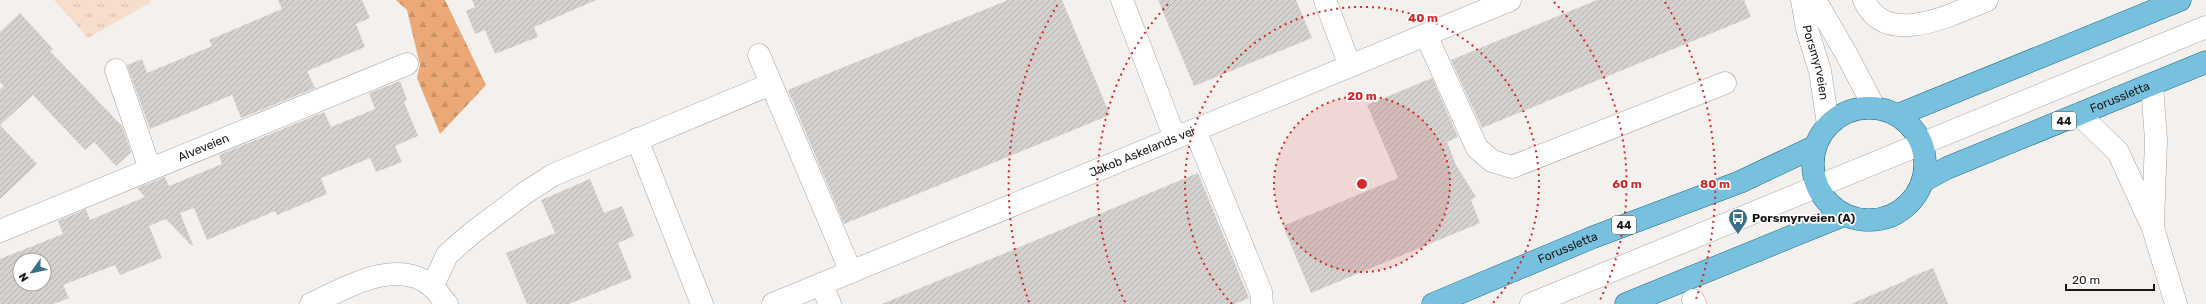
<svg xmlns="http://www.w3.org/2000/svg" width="2206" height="304" font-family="Rubik,sans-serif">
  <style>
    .forest { fill: url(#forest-firs) }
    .park { fill: url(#park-tufts) }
    .building { fill: url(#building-hatch); fill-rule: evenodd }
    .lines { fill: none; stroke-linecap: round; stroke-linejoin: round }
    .minor-casing { stroke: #a7a4a2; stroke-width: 23 }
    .major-casing { stroke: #1c6b8b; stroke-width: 23 }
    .minor { stroke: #fff; stroke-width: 22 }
    .major { stroke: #77c1df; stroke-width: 22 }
    .ring { fill: none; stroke: #d62828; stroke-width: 2; stroke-dasharray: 2 4 }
    .labels { text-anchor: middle; stroke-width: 3.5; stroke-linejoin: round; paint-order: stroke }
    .shield { fill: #fff; stroke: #5e5d5d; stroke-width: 1 }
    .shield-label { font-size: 11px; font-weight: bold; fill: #191817 }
    .street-label { font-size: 12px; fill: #191817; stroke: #fff }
    .poi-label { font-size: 12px; font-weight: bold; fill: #191817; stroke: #fff; text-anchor: start }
    .centre { fill: #d62828; stroke: #fff; stroke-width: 2 }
    .ring-label { font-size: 12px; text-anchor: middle; font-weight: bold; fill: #d62828; stroke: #fff; stroke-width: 3.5; stroke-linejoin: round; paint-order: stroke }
  </style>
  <defs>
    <pattern id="forest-firs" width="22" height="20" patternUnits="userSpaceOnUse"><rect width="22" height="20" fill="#eca877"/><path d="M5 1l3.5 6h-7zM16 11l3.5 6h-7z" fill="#ca9066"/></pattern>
    <pattern id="park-tufts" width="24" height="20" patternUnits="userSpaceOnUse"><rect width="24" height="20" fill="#f7ddcb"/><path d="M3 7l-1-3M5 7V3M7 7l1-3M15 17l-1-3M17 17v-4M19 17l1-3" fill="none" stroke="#d3bdae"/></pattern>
    <pattern id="building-hatch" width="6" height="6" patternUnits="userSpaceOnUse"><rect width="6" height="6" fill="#d4d1cf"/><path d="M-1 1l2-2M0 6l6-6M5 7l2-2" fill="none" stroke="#b5b3b1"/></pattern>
  </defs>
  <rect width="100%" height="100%" fill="#f3f0ee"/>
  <polygon class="forest" points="396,0 445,0 486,85 440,134 417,78 420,65 407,10"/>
  <polygon class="park" points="54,0 150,0 151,2 88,38"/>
  <g class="building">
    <polygon points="278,0 362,0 370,18 356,24 365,47 307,71 315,88 241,118 232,95 150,129 127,65 142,59 147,73 212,46 209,40 282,9"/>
    <polygon points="472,0 596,0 534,27 538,37 495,54 485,30 475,34 466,11 475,7"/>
    <polygon points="1008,0 1062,0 1110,115 844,224 788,90"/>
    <polygon points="1158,0 1296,0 1312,38 1194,86"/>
    <polygon points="1597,0 1744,0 1751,17 1482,128 1451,60"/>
    <polygon points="20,13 53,49 50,51 122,126 131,152 116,166 94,142 85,150 33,95 0,125 37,164 0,199 0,90 4,86 0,82 0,32"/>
    <polygon points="1432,78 1458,137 1447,142 1456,165 1476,197 1471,200 1480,223 1311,293 1283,226 1398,178 1367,105"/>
    <path d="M400,81L407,100L404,102L418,136L395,146L402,162L376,172L370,158L321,178L327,194L277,215L275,211L207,240L194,208L180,213L193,245L192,246L166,219L149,226L162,258L120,275L115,265L63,285L69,298L53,304H0V259L63,234L58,221L86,209L90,220L145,197L137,188L165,177L169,186L222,164L219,155L324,112L331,127L375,109L369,93ZM20,260H44V284H20Z"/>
    <polygon points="1198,173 1249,298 1235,304 882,304"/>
    <polygon points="590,179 604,213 622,206 634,236 618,243 632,278 569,304 527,304 506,253 555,233 541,200"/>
    <polygon points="1933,268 1948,304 1851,304 1907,280 1906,279"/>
  </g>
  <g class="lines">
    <g class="minor-casing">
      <g id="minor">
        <polyline points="1122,0 1175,138"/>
        <polyline points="1325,0 1350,66"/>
        <path id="s1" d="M1802,0L1807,29L1820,71L1828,124"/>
        <polyline points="1815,0 1847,55 1874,107"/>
        <path d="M1864,0C1886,49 1953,14 1987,0"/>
        <polyline points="1426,35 1477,148 1492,161 1512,167 1725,83"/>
        <polyline points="759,55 851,272"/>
        <polyline points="116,70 150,169"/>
        <polyline points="2152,85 2156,140 2153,223"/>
        <polyline points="2079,114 2118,152 2153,228 2176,304"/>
        <polyline points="1195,130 1261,292 1262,304"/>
        <polyline points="637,139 702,304"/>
        <path id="s2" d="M0,231L407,64"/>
        <polyline points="821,284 830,304"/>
        <polyline points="432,287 447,255 472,233 525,193 553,175 771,84"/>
        <polyline points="1693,300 1695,304"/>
        <path d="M311,304C346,288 397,256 433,287C438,292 442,299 447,304"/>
        <path id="s3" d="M773,304L1510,0"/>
        <polyline points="1531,304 2206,27"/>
      </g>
    </g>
    <g class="major-casing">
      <g id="major">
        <circle cx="1869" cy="164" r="56"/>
        <polyline points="1898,115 2180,0"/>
        <path id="s4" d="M1923,181L1947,168L2206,62"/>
        <path id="s5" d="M1433,304L1591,238L1740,182L1814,147"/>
        <polyline points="1626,304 1844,215"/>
      </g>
    </g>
    <use href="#minor" class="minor"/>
    <use href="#major" class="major"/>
  </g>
  <circle cx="1362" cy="184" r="88" fill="#d62828" fill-opacity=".12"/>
  <g class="ring">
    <circle cx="1362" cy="184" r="88"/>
    <path d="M1232 304A177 177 0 1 1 1492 304"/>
    <path d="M1125 302A265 265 0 0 1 1170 2M1554 2A265 265 0 0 1 1599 302"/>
    <path d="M1029 302A353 353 0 0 1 1059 2M1665 2A353 353 0 0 1 1695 302"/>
  </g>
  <defs>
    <g id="bus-pin" transform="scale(1)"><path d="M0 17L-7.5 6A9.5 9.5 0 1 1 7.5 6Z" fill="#3a708b" stroke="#fff"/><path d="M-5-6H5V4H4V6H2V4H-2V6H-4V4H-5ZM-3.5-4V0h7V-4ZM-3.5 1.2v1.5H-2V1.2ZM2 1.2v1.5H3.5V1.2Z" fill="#fff"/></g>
  </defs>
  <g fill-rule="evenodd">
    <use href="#bus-pin" x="1738" y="218"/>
  </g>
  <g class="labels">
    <g class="shield">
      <rect x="2052" y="112" width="24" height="18" rx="3"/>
      <rect x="1612" y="216" width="24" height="18" rx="3"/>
    </g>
    <g class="shield-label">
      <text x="2064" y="125">44</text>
      <text x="1624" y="229">44</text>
    </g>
    <g class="street-label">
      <text dy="4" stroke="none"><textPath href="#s1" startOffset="64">Porsmyrveien</textPath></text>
      <text dy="4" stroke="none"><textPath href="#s4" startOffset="214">Forussletta</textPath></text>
      <text dy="4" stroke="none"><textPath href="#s2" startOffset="220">Alveveien</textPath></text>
      <text dy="4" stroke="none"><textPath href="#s3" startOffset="399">Jakob Askelands vei</textPath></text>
      <text dy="4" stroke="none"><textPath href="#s5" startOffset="146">Forussletta</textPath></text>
    </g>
    <g class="poi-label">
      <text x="1752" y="222">Porsmyrveien (A)</text>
    </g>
  </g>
  <circle cx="1362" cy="184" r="6" class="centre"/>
  <g class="ring-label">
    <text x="1423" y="22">40 m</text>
    <text x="1362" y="100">20 m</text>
    <text x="1627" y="188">60 m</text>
    <text x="1715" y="188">80 m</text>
  </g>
  <g transform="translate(32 272) rotate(237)"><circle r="19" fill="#ffffff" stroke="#a3a3a2"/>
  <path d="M0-3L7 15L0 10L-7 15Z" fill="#3a708b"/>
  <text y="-6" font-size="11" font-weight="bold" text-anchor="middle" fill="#191817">N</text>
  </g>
  <path d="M2066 284v6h88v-6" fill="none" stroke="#191817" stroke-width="2"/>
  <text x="2072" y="284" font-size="12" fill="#191817" stroke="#ffffff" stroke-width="3" paint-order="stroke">20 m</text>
</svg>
